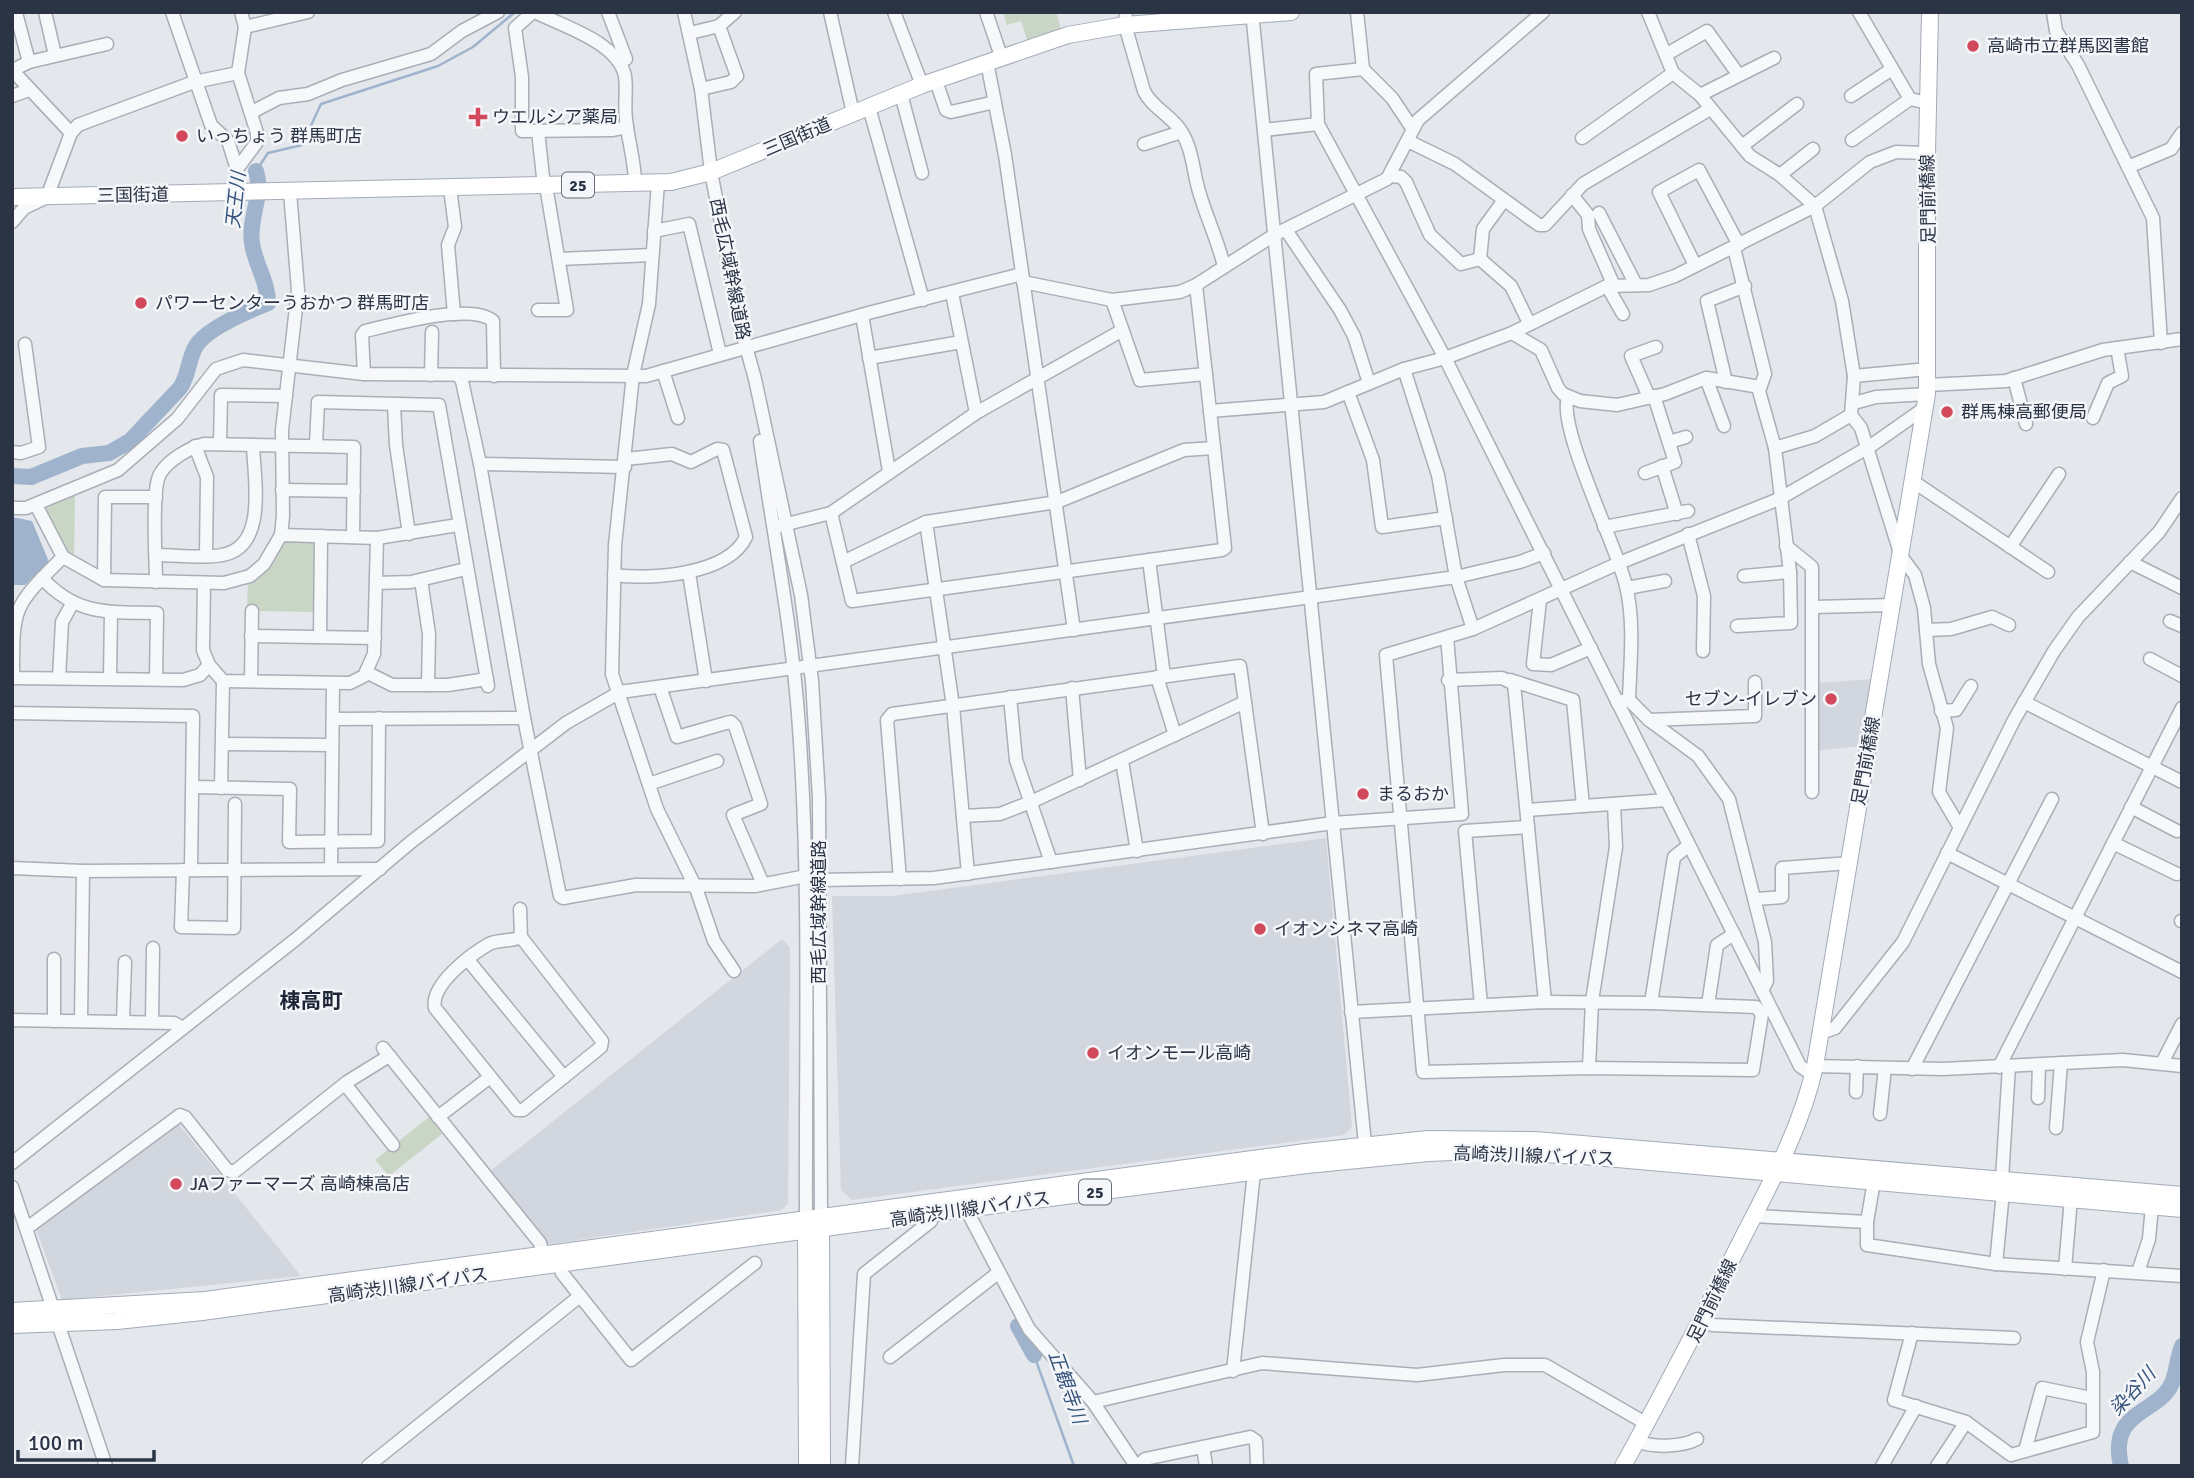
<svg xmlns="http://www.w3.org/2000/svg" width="2194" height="1478" font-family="Signika,'Noto Sans JP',sans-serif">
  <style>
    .built { fill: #d2d6de }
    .green { fill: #c9d6c5 }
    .water { fill: #9fb4cc }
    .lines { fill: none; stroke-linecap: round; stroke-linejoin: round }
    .stream { stroke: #9fb4cc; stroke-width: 2.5 }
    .river { stroke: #9fb4cc; stroke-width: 16 }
    .minor-casing { stroke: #a9aeb7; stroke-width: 15 }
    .major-casing { stroke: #a3abb8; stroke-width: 18 }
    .minor { stroke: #f7f8fa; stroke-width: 12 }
    .major { stroke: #fff; stroke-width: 16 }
    .poi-dot { fill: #d1495b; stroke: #f4f6f9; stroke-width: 2.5 }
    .labels { text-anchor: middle; stroke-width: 5; stroke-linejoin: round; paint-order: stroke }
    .shield { fill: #f4f6f9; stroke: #676e7b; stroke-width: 2 }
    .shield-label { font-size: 16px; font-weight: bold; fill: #2b3445 }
    .poi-label { font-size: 18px; fill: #2b3445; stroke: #f4f6f9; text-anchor: start }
    .street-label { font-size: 18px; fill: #2b3445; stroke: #f4f6f9 }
    .water-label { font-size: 19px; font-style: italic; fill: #34527a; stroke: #f4f6f9 }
    .quarter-label { font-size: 21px; font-weight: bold; fill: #1d2536; stroke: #f4f6f9 }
  </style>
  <rect width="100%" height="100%" fill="#e4e7ec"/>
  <g class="built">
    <polygon points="1871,679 1861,746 1815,751 1816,683"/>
    <polygon points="1326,838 1352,1127 1344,1135 852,1200 841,1190 832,896 892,896"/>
    <polygon points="782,939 790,948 788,1203 782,1210 544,1245 489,1172"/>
    <polygon points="174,1118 301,1276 62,1300 36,1229"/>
  </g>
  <g class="green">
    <polygon points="1003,12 1056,12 1061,29 1027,40 1021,21 1007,25"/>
    <polygon points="75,494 74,561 44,514 47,507"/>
    <polygon points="283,540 313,540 318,546 317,612 247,611 248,581"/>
    <polygon points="429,1117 442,1134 389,1176 375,1160"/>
  </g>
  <polygon class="water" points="12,517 32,521 49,562 25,585 12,585"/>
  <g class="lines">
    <g class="stream">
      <polyline points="256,171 268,153 302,145 321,104 438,66 473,47 515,12"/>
      <polyline points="1034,1355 1074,1466"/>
    </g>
    <g class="river">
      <path d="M12,476L31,477L82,456L109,453L130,441L180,388C189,375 188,359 196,346C207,328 248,311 268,303C268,281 255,265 252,243C248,219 264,195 256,171"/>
      <polyline points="1018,1326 1034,1355"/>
      <path d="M2121,1466C2108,1409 2158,1415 2172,1383C2177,1372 2177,1358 2182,1346"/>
    </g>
    <g class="minor-casing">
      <g id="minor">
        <polyline points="45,12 55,55"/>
        <polyline points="172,12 211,125 228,141 237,169 236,193"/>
        <polyline points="533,12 515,28 522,77 522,131 613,130 627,127"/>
        <path d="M535,12C562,26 618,42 625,76C627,90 624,105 626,119C628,141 635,161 635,183"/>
        <polyline points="608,12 626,59 620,61"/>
        <polyline points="684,12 701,89 711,172 742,332 755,379 801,595 812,681 819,798 821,1216"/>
        <polyline points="830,12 853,113"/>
        <polyline points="894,12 922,85"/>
        <polyline points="986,12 1001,56"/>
        <path d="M1126,12L1125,25L1144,91C1152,108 1171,115 1181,131C1192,148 1193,169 1198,188C1205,214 1217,238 1224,266"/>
        <polyline points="1252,12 1366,1154"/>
        <polyline points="1357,12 1363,69"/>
        <polyline points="1648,12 1673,73 1700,95 1750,156 1780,175 1815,206 1842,301 1854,376 1851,415 1861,428 1901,556 1915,575 1924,608 1929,664 1947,728 1939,792 1959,826"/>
        <polyline points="1859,12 1910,99 1928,103"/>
        <polyline points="2053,12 2056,31 2078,65 2153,218 2161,343"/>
        <polyline points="16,13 29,62"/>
        <polyline points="245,27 308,12"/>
        <polyline points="690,33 719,26 735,12"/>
        <polyline points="1667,54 1707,31 1738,74"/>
        <polyline points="987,62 1005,155 1074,630"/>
        <polyline points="12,70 71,133"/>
        <polyline points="13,70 29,62 107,44"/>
        <polyline points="936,81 946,110 951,112 995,102"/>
        <polyline points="701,89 731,82 737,76 719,26"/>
        <polyline points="901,94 922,173"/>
        <polyline points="1700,95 1774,58"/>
        <polyline points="12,96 29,90"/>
        <polyline points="1851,96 1892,69"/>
        <polyline points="869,107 923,300"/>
        <polyline points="252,112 279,98 308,94 342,80 431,54 462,31 498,12"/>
        <polyline points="1412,128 1392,98 1363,69 1316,74 1318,124 1445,358 1800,1066 1813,1075"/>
        <polyline points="1264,130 1318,124"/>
        <polyline points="538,131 544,186"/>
        <polyline points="1582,138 1673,73"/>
        <polyline points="1852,140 1910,99"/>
        <polyline points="1408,141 1455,164 1539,225 1545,225 1583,184 1710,109"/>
        <polyline points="1144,144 1181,132"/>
        <polyline points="1742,146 1797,104"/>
        <polyline points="2128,167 2171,149 2182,133"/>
        <polyline points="237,169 257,142 257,133 238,73 245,27 241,12"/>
        <polyline points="1780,175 1813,149"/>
        <polyline points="1391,176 1401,177 1406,182 1430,235 1461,264 1480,259 1511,286 1529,323"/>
        <polyline points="658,183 649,304 633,375 615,545 612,674 657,809 696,888 714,941 734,971"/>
        <polyline points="450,188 455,227 448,245 454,314"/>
        <polyline points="1572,195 1588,215 1589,229 1614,286"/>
        <polyline points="1599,213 1636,285"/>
        <polyline points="12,222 24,208 47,197 71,133 78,125 194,82 238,73"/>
        <polyline points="1286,230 1340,310 1354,336 1369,383"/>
        <polyline points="654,231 689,224 720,354"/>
        <polyline points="1734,248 1765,374 1759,391 1775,448 1790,572 1791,623 1737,626"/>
        <polyline points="559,259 652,255"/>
        <polyline points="1480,259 1483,229 1504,200"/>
        <polyline points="1695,265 1659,192 1699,170 1739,245"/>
        <polyline points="1023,282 1112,300 1180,292 1196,285 1274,235 1387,179 1418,120 1543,12"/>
        <polyline points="1196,285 1210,411"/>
        <polyline points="1607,286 1623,314"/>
        <polyline points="952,293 976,413"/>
        <polyline points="1112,300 1140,380 1206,374"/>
        <polyline points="538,310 567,310 546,186"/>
        <polyline points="862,315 889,471"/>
        <polyline points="1512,333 1541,350 1558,388 1563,394 1580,401 1617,405 1665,394 1706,378 1760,387"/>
        <polyline points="869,358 961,342"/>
        <polyline points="1404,369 1438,475 1456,577 1473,629"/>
        <polyline points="663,371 678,418"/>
        <path d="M364,374L362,335L365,331C392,325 471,302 493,321L494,376"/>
        <polyline points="431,375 432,332"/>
        <polyline points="458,375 462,381 480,464 524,718 560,896 563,898 636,885 755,886 806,876"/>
        <polyline points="1854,376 1928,369"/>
        <polyline points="1706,378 1724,426"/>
        <polyline points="2014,378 2026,424"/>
        <polyline points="1726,382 1707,301 1745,286"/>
        <polyline points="1928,385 2006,381 2103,350 2182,339"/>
        <polyline points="1348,392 1373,460 1382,527 1446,518"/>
        <path d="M1568,397C1557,428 1618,548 1626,586C1635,623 1630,663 1629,700"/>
        <polyline points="1649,397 1631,356 1656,347"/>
        <polyline points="1854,403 1876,397 1927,394"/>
        <polyline points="394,405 396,445 409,534"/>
        <polyline points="2093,418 2108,383 2122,376 2117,348"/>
        <path d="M760,441C773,532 791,623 798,714C811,882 805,1050 806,1218"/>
        <polyline points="1669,442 1686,437"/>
        <polyline points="220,444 221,395 286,396"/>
        <polyline points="316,445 318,402 439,405 488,686"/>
        <polyline points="195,446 207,477 206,555"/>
        <polyline points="1775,448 1815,436 1851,415"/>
        <polyline points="12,452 21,453 39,447 25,344"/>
        <polyline points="480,464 625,467"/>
        <polyline points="1662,466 1677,514"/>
        <polyline points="1645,473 1675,462 1654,396"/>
        <polyline points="1914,482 2048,572"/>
        <polyline points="282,490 354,491"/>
        <polyline points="36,505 63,557 104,580 224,583 250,576 264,564 281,535 283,516 282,430 298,290 290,192"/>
        <polyline points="12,508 26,508 118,470 177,419 216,369 243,360 364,374 646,376 872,312 1022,274"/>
        <polyline points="831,513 852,601 1222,550 1225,548 1210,411 1324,402 1404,369 1445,358 1512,333 1607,286 1649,285 1675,276 1815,206 1870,162 1896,152 1927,153"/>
        <polyline points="779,526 831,513 976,413 1121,331"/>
        <polyline points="1604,527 1688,511"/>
        <polyline points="1688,534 1704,596 1703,651"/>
        <polyline points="281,535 377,538 458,525"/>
        <polyline points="1786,546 1812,567 1812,792"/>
        <polyline points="2010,547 2059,474"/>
        <path d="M156,555C177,555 202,559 222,555C268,547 254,479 253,445"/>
        <path d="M63,557C12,608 13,606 13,678L183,680L200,675L209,665"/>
        <polyline points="1149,560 1164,676"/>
        <polyline points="843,562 926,522"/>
        <polyline points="2130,562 2182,588"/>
        <polyline points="689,573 706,681"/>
        <path d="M614,575C650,580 728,575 746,537L723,450L717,449L691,462L672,454L626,459"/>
        <polyline points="1744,576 1790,572"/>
        <path d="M42,578C77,616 109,612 157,613L156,679"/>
        <polyline points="104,580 105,497 156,497"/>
        <polyline points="421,580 429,634 428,685"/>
        <path d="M156,582C156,561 151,489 160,474C168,460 189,448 204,444L354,447L353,537"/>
        <polyline points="204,583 203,650 209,665 223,681 350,683 364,676 374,654 377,538"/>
        <polyline points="376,583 411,582 466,569"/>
        <polyline points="1627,588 1665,581"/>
        <polyline points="1540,600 1533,664 1551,665 1591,648"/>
        <polyline points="1814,607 1893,605"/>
        <polyline points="2170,621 2182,626"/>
        <polyline points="1926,630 1951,629 1992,617 2009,625"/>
        <polyline points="251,636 375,638"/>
        <polyline points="320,637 321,536"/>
        <polyline points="2150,659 2182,676"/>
        <polyline points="366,672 392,685 448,685 487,679"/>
        <polyline points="1157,677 1175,735"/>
        <polyline points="59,678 62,622 72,604"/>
        <polyline points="110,678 111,612"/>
        <polyline points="1448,680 1502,678 1514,684 1528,827"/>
        <polyline points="1510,680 1573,700 1583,806"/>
        <polyline points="251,681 252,611"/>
        <polyline points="660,687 677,737 726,723 731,722 735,726 761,804 733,815 763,884"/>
        <polyline points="1072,688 1080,780"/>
        <polyline points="1010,697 1016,760 1051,862"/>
        <polyline points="1617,702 1629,700 1649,720 1698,756 1729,799 1765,942 1767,981 1762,991"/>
        <polyline points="2024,702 2182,782"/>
        <polyline points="1941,711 1956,710 1971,686"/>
        <polyline points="12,713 193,716 191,869"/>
        <polyline points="333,719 524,718"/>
        <polyline points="1649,720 1755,716 1755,682"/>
        <polyline points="222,744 332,745"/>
        <polyline points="1122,761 1137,851"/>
        <polyline points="649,784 717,761"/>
        <polyline points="193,787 290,789 289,842 378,841 379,718"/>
        <polyline points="221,788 223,681"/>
        <polyline points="2131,807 2177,831"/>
        <polyline points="1527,810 1667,800"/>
        <polyline points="963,816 1000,814 1031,802 1245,702"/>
        <polyline points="2113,843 2177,874"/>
        <polyline points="1947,853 2182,972"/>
        <polyline points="12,868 83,871 380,869"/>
        <polyline points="331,869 333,684"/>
        <polyline points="183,870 181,927 234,928 235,804"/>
        <polyline points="968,874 953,706 926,522 1057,502 1184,450 1214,448"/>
        <polyline points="900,879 887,720 892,714 1240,666 1263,834"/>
        <polyline points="819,880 934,878 1333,823 1462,814 1447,637"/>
        <polyline points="1756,899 1782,897 1782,868 1850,863"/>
        <path d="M520,909L521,937L602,1041L601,1047L523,1110H517L435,1008C430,985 470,955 489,944C499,939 511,942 521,937"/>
        <polyline points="2181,921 2182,921"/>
        <polyline points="468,960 564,1077"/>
        <polyline points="1651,1003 1756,1007 1762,1014 1753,1070 1589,1068 1423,1072 1386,655 1473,629 1619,563 1779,499 1872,445 1926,407"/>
        <polyline points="1481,1005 1465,831 1528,827 1545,1002"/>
        <polyline points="1708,1005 1717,945 1734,934"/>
        <polyline points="1351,1012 1545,1002 1651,1003 1674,857 1688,846"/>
        <polyline points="12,1020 174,1023 183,1028"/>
        <polyline points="54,1021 54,959"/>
        <polyline points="81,1021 83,871"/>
        <polyline points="123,1022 125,962"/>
        <polyline points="152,1022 153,948"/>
        <polyline points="1821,1033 1835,1028 1903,942 2014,720 2054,651 2078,617 2159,532 2182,498"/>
        <polyline points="383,1048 540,1243 543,1254"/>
        <polyline points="2162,1063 2182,1024"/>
        <polyline points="1815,1066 1943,1069 2123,1060 2182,1066"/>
        <polyline points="1999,1067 2182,708"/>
        <polyline points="1589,1068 1592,1001 1616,847 1614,804"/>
        <polyline points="1912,1069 2052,799"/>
        <polyline points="345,1084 393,1145"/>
        <polyline points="1856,1092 1857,1066"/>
        <polyline points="2038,1098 2039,1065"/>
        <polyline points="1880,1114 1885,1068"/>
        <polyline points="438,1117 490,1077"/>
        <polyline points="2056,1128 2061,1063"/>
        <polyline points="12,1163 296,939 411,842 566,723 620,692 1456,577 1520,562 1544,553"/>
        <polyline points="2002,1179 2009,1066"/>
        <polyline points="12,1187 106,1466"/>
        <polyline points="966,1209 1029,1329 1093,1402 1136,1466"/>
        <polyline points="1754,1216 1867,1222 1867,1245 1996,1264 2182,1276"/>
        <polyline points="1867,1222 1874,1181"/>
        <polyline points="27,1228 180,1115 185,1117 227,1170 234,1172 347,1082 389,1056"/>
        <polyline points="1996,1264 2003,1192"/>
        <polyline points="560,1265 562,1273 631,1360 755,1263"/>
        <polyline points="2065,1269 2071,1198"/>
        <polyline points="2138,1272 2149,1239 2152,1206"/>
        <polyline points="1702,1321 1712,1325 2014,1338"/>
        <polyline points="1912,1333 1894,1400 1966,1422 2011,1455 2093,1432 2093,1372 2087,1342 2104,1270"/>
        <polyline points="890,1357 998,1273"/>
        <polyline points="1233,1371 1254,1172"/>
        <polyline points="1093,1402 1262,1363 1417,1375 1504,1365 1545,1365 1647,1424"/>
        <path d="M1637,1441C1653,1448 1682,1447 1697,1439"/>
        <polyline points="1203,1447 1206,1466"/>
        <polyline points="2025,1451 2042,1388 2091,1398"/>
        <polyline points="368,1466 580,1296"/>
        <polyline points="852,1466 864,1274 931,1221 930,1213"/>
        <polyline points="1139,1466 1145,1459 1250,1437 1256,1441 1257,1466"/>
        <polyline points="1882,1466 1916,1406"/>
        <polyline points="1937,1466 1966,1422"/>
      </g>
    </g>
    <g class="major-casing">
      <g id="major">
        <polyline points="12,197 671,182 711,172 922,85 1068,35 1125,25 1291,12"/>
        <polyline points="821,1222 822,1466"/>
        <polyline points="806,1223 807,1466"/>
        <polyline points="12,1311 205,1300 1305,1152 1428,1139 1535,1140 2182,1195"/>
        <polyline points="12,1325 117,1321 202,1312 966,1209 1307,1165 1428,1153 1477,1151 1583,1156 2182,1209"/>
        <path d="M1623,1466C1664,1392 1702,1318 1740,1243C1769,1186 1801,1129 1815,1066L1927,394V153L1930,12"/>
      </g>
    </g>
    <use href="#minor" class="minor"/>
    <use href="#major" class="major"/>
  </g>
  <g class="poi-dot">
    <circle cx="1973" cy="46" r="7"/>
    <path d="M474.5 106.5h7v7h7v7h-7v7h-7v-7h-7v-7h7z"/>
    <circle cx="182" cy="136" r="7"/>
    <circle cx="141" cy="303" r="7"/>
    <circle cx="1947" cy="412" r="7"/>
    <circle cx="1831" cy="699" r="7"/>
    <circle cx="1363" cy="794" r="7"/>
    <circle cx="1260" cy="929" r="7"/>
    <circle cx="1093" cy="1053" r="7"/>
    <circle cx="176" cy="1184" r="7"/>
  </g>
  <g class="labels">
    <g class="shield">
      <rect x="562" y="172.5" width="32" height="25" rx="5"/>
      <rect x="1079" y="1179.5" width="32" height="25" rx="5"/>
    </g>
    <g class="shield-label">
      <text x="578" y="191">25</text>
      <text x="1095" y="1198">25</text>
    </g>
    <g class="poi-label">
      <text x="1987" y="52">高崎市立群馬図書館</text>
      <text x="492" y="123">ウエルシア薬局</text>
      <text x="196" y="142">いっちょう 群馬町店</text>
      <text x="155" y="309">パワーセンターうおかつ 群馬町店</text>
      <text x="1961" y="418">群馬棟高郵便局</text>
      <text x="1817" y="705" text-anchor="end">セブン-イレブン</text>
      <text x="1377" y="800">まるおか</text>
      <text x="1274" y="935">イオンシネマ高崎</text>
      <text x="1107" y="1059">イオンモール高崎</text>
      <text x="190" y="1190">JAファーマーズ 高崎棟高店</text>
    </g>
    <g class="street-label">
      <text transform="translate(797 137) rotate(-23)" y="6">三国街道</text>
      <text transform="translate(133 195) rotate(-1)" y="6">三国街道</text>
      <text transform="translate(1928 199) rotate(-91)" y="6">足門前橋線</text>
      <text transform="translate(730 269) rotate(79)" y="6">西毛広域幹線道路</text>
      <text transform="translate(1866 761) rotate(-80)" y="6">足門前橋線</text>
      <text transform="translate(819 912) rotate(-90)" y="6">西毛広域幹線道路</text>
      <text transform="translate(1534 1156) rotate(2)" y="6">高崎渋川線バイパス</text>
      <text transform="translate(970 1209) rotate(-8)" y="6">高崎渋川線バイパス</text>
      <text transform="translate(408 1285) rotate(-8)" y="6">高崎渋川線バイパス</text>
      <text transform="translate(1712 1301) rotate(-64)" y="6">足門前橋線</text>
    </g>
    <g class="water-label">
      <text transform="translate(235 200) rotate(-84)" y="7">天王川</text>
      <text transform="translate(1068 1387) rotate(70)" y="7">正観寺川</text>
      <text transform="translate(2132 1391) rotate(-47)" y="7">染谷川</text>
    </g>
    <g class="quarter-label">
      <text x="311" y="1008">棟高町</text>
    </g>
  </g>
  <rect width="2194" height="1478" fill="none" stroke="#2b3445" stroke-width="28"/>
  <path d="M18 1450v10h136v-10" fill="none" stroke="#2b3445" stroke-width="3.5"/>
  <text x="28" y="1450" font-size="21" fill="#2b3445" stroke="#f4f6f9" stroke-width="5" paint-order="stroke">100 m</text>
</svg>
